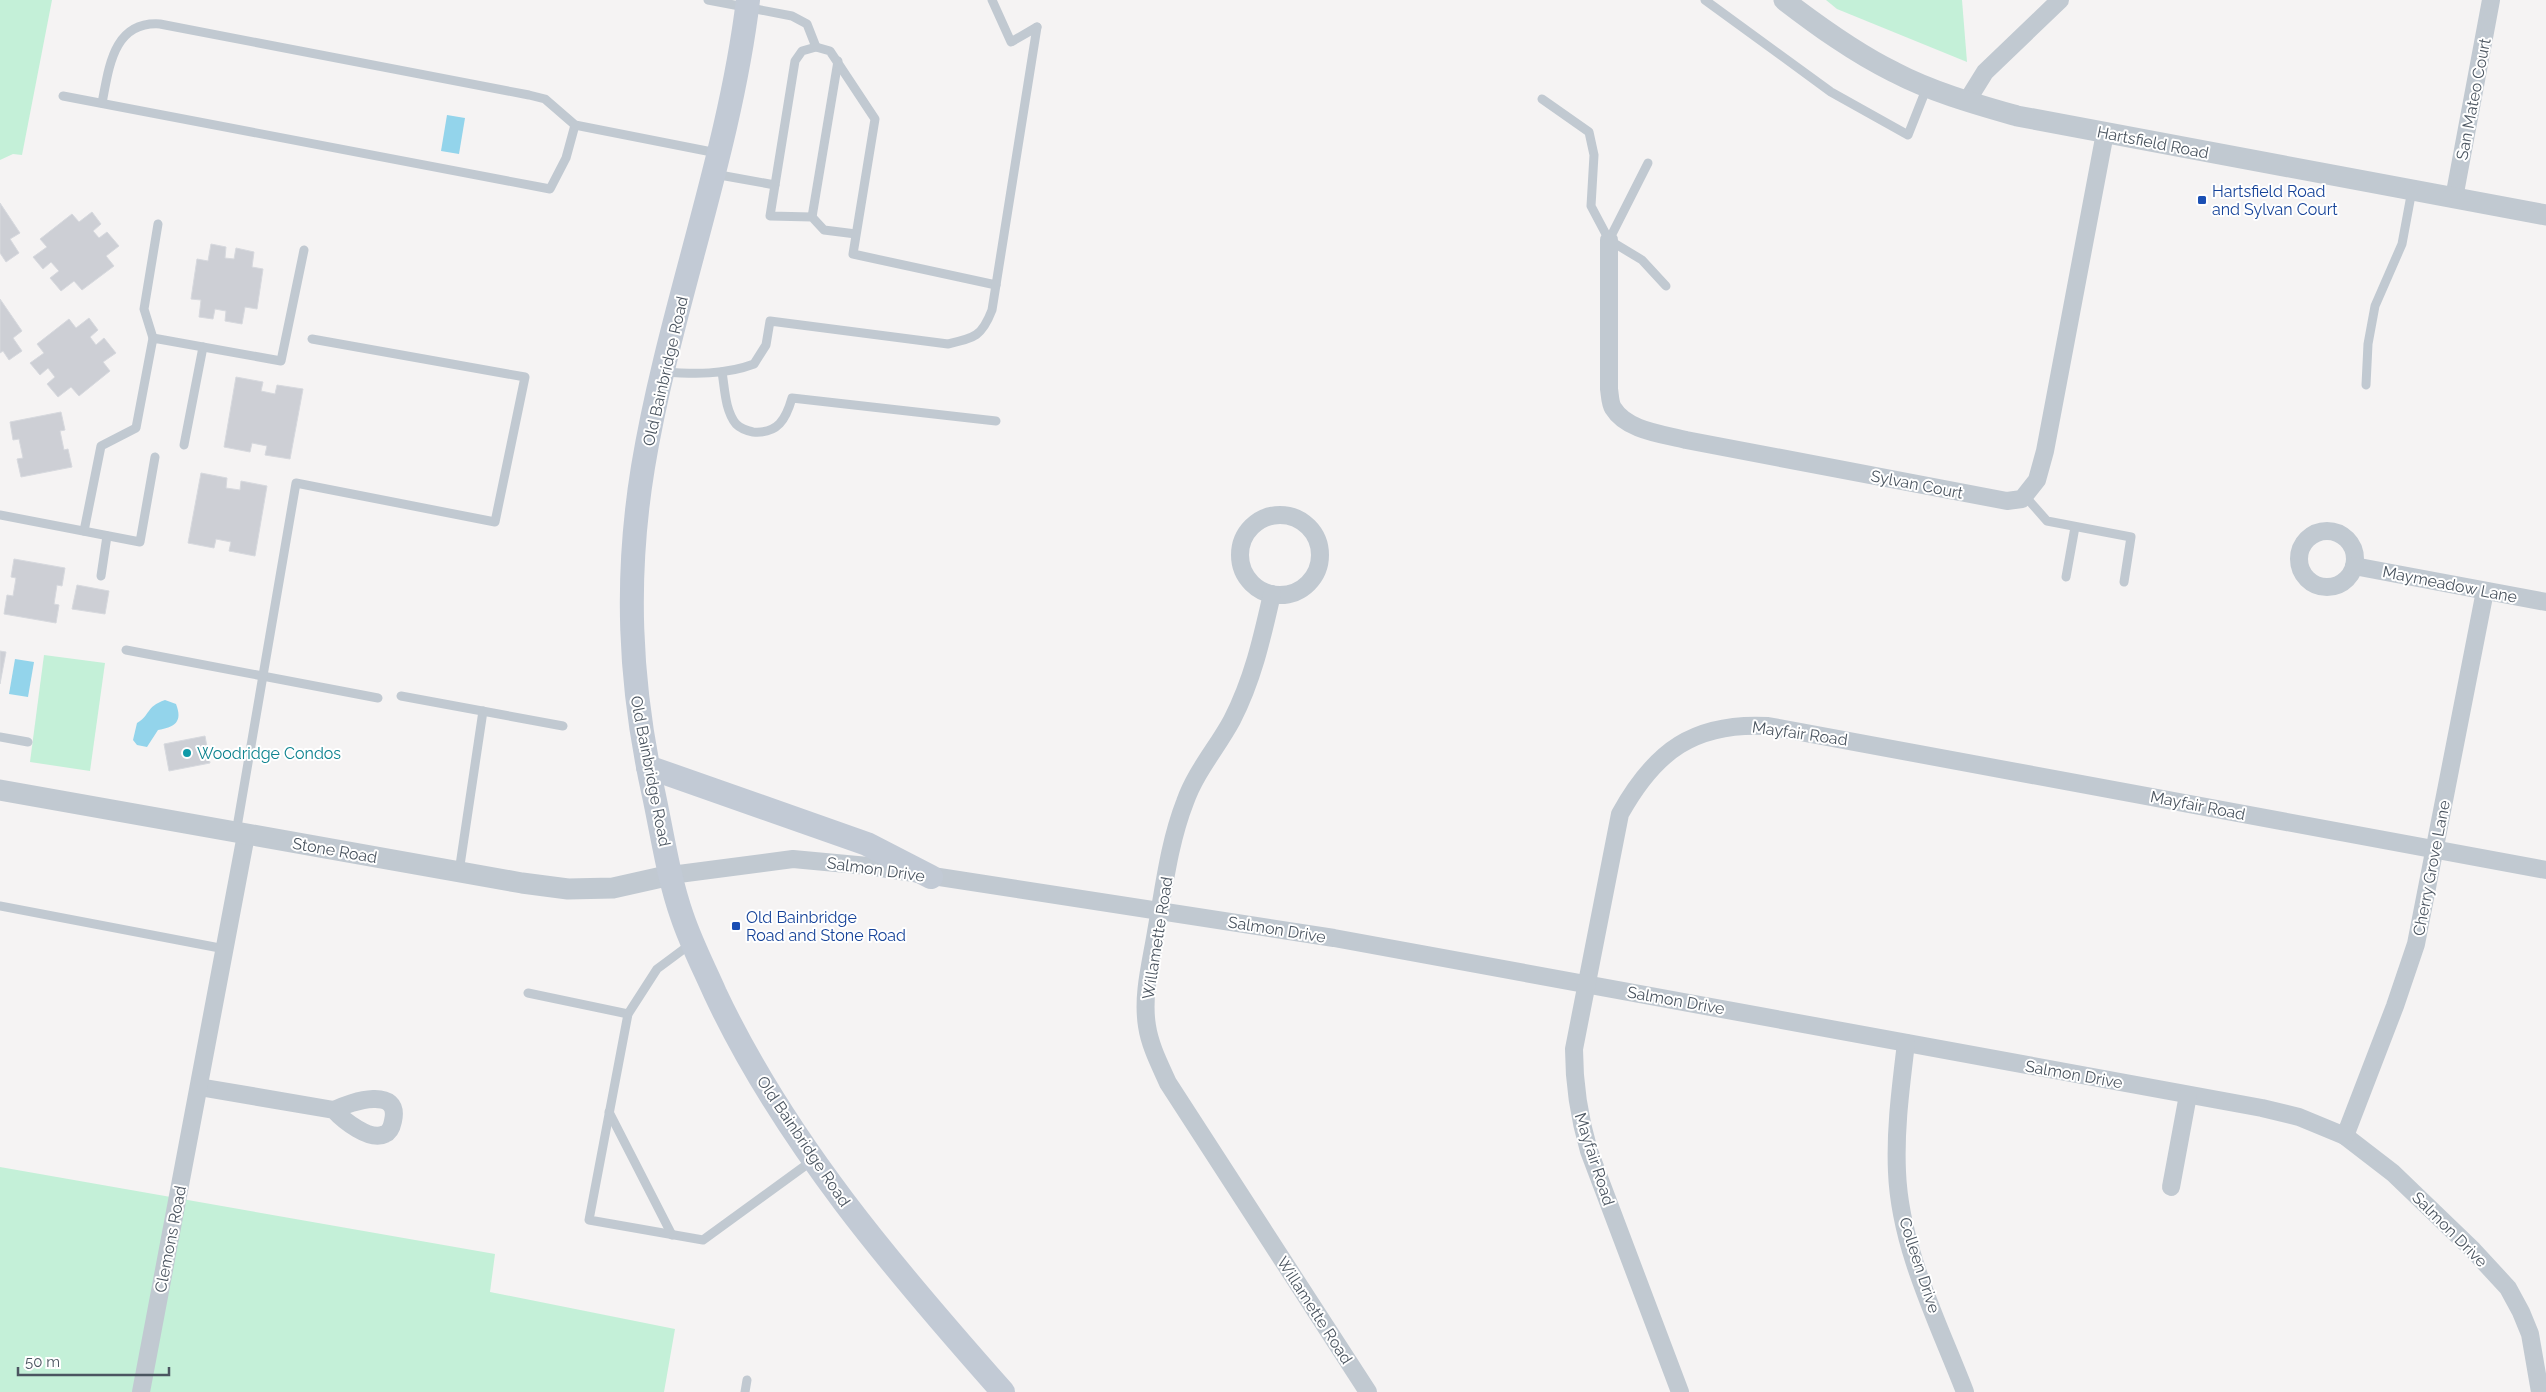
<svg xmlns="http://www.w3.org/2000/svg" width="2546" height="1392" font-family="Raleway,sans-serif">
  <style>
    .green { fill: #c4f0d8 }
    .water { fill: #93d4eb }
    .building { fill: #cdcfd5; stroke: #d7d9de }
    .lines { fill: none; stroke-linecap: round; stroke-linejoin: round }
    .service { stroke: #c1c9d1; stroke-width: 9 }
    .minor { stroke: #c1c9d1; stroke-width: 18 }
    .tertiary { stroke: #c1c9d1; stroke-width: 21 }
    .secondary { stroke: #c2cad5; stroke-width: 24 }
    .transit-dot { fill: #1a4fb4; stroke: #fff; stroke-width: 2 }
    .culture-dot { fill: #0f9aa8; stroke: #fff; stroke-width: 2 }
    .labels { text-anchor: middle; stroke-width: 4; stroke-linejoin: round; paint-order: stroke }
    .street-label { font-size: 16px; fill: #4b5560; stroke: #fff }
    .transit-label { font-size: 16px; fill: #164399; stroke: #fff; text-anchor: start }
    .culture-label { font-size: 16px; fill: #0d838f; stroke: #fff; text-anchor: start }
  </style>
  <rect width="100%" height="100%" fill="#f5f3f3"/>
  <g class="green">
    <polygon points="0,0 52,0 22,155 13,154 0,160"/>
    <polygon points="1826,0 1962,0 1967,62 1837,9"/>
    <polygon points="44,655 105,663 90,771 30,762"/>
    <polygon points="0,1167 495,1254 490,1292 675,1329 664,1392 0,1392"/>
  </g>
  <g class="water">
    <polygon points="447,115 465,118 459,154 441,151"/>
    <polygon points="15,659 34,662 28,697 9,694"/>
    <path d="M165,700L176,704C183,722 175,727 158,730L147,747L137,745L133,740L137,723C151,715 145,707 165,700Z"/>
  </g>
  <g class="building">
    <polygon points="0,203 20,233 10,239 19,253 6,262 0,253"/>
    <polygon points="92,212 101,224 93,231 99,238 107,232 119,246 106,256 114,266 82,290 74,281 61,291 50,278 59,271 51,262 43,269 33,257 47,247 40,239 72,214 79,222"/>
    <polygon points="211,244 226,247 225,258 234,259 236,248 254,252 252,267 263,269 257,309 245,307 242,324 225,321 226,311 215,309 213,319 199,317 201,300 191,299 197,259 208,261"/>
    <polygon points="0,299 22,331 13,338 22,351 9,360 3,351 0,353"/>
    <polygon points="89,318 98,330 90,337 96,345 104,338 116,353 103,362 110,371 79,396 71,387 58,397 47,384 55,377 48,368 40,375 30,363 44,353 37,344 69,319 76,328"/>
    <polygon points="236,377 263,382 261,391 275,394 277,385 303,389 290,459 265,455 267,446 252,443 250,452 224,447"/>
    <polygon points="61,412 65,430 60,431 64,450 68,449 72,467 21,477 17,459 23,458 19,439 13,440 10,422"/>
    <polygon points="201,473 227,478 226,488 240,490 241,481 267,486 255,556 229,551 231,542 216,539 214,548 188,543"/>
    <polygon points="14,559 65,568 62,586 57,585 54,604 59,605 56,623 4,614 7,595 13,596 16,578 11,577"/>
    <polygon points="77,585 109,591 105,614 72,609"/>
    <polygon points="0,651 6,652 0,684"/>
    <polygon points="205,736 210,763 169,771 164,744"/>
  </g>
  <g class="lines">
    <g class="service">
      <polyline points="708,0 792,16 807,24 816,47"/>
      <polyline points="992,0 1011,42 1037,27"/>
      <polyline points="1705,0 1831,92 1908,135 1927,87"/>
      <polyline points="63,96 550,189 566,158 575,125"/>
      <polyline points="1542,99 1589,132 1594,155 1591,206 1609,240 1642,260 1666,286"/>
      <path d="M102,103C109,68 113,21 160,24L529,95L545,99L575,125L717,153"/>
      <polyline points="714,174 775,185"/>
      <polyline points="812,217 838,61"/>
      <polyline points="856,234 824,230 812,217 770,216 795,61 802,51 816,47 830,51 875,119 853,254 996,285"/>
      <polyline points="1609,240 1648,163"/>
      <polyline points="153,338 144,309 158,224"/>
      <path d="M663,372C694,374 725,375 754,364L766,345L770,321L948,344C975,338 982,336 992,310L1037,27"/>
      <path d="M722,372C725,390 725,410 736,424C740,428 748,431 753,432C778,434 786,419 792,398L996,421"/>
      <polyline points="2366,385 2368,344 2375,306 2402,244 2412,190"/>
      <polyline points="184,445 203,347"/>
      <polyline points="2025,496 2047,521 2131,537 2124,582"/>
      <polyline points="0,515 140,542 155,457"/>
      <polyline points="84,531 101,446 136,428 153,338 281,361 304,250"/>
      <polyline points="101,576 107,536"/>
      <polyline points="2066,577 2075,527"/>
      <polyline points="126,650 378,698"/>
      <polyline points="401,696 563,726"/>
      <polyline points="0,737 28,742"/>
      <polyline points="236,833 296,483 495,522 525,377 312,339"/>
      <polyline points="459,872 483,711"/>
      <polyline points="0,906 225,949"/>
      <polyline points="692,943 657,969 628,1014 589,1220 703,1240 813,1160"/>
      <polyline points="528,993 628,1014"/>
      <polyline points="609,1112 672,1235"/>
      <polyline points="745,1392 747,1380"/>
    </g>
    <g class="minor">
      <polyline points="1967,101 1985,72 2060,0"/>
      <polyline points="2454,198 2491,0"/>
      <path d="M1609,240V389C1610,395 1610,403 1613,408C1627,431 1663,434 1686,440L2007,501L2022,499L2037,480L2045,451L2105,133"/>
      <circle cx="1280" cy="555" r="40"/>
      <circle cx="2327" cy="559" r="28"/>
      <polyline points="2354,566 2546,602"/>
      <path d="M1272,594C1262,638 1253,679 1232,720C1217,748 1196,771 1185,802C1169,843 1164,888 1156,932C1151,963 1142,995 1147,1026C1150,1046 1160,1065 1168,1083L1368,1392"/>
      <polyline points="671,875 793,859 868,866 1334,938 2262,1108 2299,1117 2345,1136 2393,1173 2473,1250 2508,1288 2521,1312 2530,1334 2540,1392"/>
      <path d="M1906,1043C1901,1086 1895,1128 1897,1172C1900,1248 1938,1322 1965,1392"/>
      <path d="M199,1087L334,1110C352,1101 401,1086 393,1121C392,1126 390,1132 385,1134C370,1142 343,1120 334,1110"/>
      <polyline points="2345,1136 2395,1006 2416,944 2485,591"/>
      <polyline points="2171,1187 2188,1095"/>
      <polyline points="141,1392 246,835"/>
      <path d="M1680,1392L1589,1151C1579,1117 1574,1085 1574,1049L1620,814C1655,751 1694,722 1768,726L2546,870"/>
    </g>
    <g class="tertiary">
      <path d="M1784,0C1818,26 1855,53 1894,72C1932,92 1975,104 2017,116L2546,215"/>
      <polyline points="0,790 522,883 568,889 613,888 671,875"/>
    </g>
    <g class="secondary">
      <path d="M748,0C729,157 669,310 643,467C625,577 629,681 653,791C662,832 668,876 682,916C691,943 704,968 715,993C785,1142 894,1269 1003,1392"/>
      <polyline points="648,767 867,844 931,877"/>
    </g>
  </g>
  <g class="transit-dot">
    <rect x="2197" y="195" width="10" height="10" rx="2.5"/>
    <rect x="731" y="921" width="10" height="10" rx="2.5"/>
  </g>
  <circle class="culture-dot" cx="187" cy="753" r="5"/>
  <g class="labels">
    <g class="street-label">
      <text transform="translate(2473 99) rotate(-79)" y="6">San Mateo Court</text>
      <text transform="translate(2153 142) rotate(11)" y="6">Hartsfield Road</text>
      <text transform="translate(665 371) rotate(-77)" y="6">Old Bainbridge Road</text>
      <text transform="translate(1917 484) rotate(11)" y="6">Sylvan Court</text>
      <text transform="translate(2450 584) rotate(11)" y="6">Maymeadow Lane</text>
      <text transform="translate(1800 733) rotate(8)" y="6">Mayfair Road</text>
      <text transform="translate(651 771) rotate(79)" y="6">Old Bainbridge Road</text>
      <text transform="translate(2198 805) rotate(11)" y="6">Mayfair Road</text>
      <text transform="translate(335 850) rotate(10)" y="6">Stone Road</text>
      <text transform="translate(2431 868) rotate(-79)" y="6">Cherry Grove Lane</text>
      <text transform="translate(876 869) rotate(8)" y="6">Salmon Drive</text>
      <text transform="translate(1277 929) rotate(9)" y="6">Salmon Drive</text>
      <text transform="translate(1157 938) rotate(-81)" y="6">Willamette Road</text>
      <text transform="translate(1676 1000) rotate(10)" y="6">Salmon Drive</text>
      <text transform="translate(2074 1074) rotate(10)" y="6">Salmon Drive</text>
      <text transform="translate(804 1141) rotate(56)" y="6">Old Bainbridge Road</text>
      <text transform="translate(1595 1159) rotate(72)" y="6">Mayfair Road</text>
      <text transform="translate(2450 1229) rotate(45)" y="6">Salmon Drive</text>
      <text transform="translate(170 1239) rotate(-79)" y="6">Clemons Road</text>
      <text transform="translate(1920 1265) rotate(72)" y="6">Colleen Drive</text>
      <text transform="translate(1315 1310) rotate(57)" y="6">Willamette Road</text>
    </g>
    <g class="transit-label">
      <text x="2212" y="197">Hartsfield Road<tspan x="2212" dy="18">and Sylvan Court</tspan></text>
      <text x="746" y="923">Old Bainbridge<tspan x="746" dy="18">Road and Stone Road</tspan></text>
    </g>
    <g class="culture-label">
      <text x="197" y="759">Woodridge Condos</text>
    </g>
  </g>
  <path d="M18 1367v8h151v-8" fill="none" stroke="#4b5560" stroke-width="2.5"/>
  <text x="25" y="1367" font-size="15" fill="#4b5560" stroke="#ffffff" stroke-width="4" paint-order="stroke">50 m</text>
</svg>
